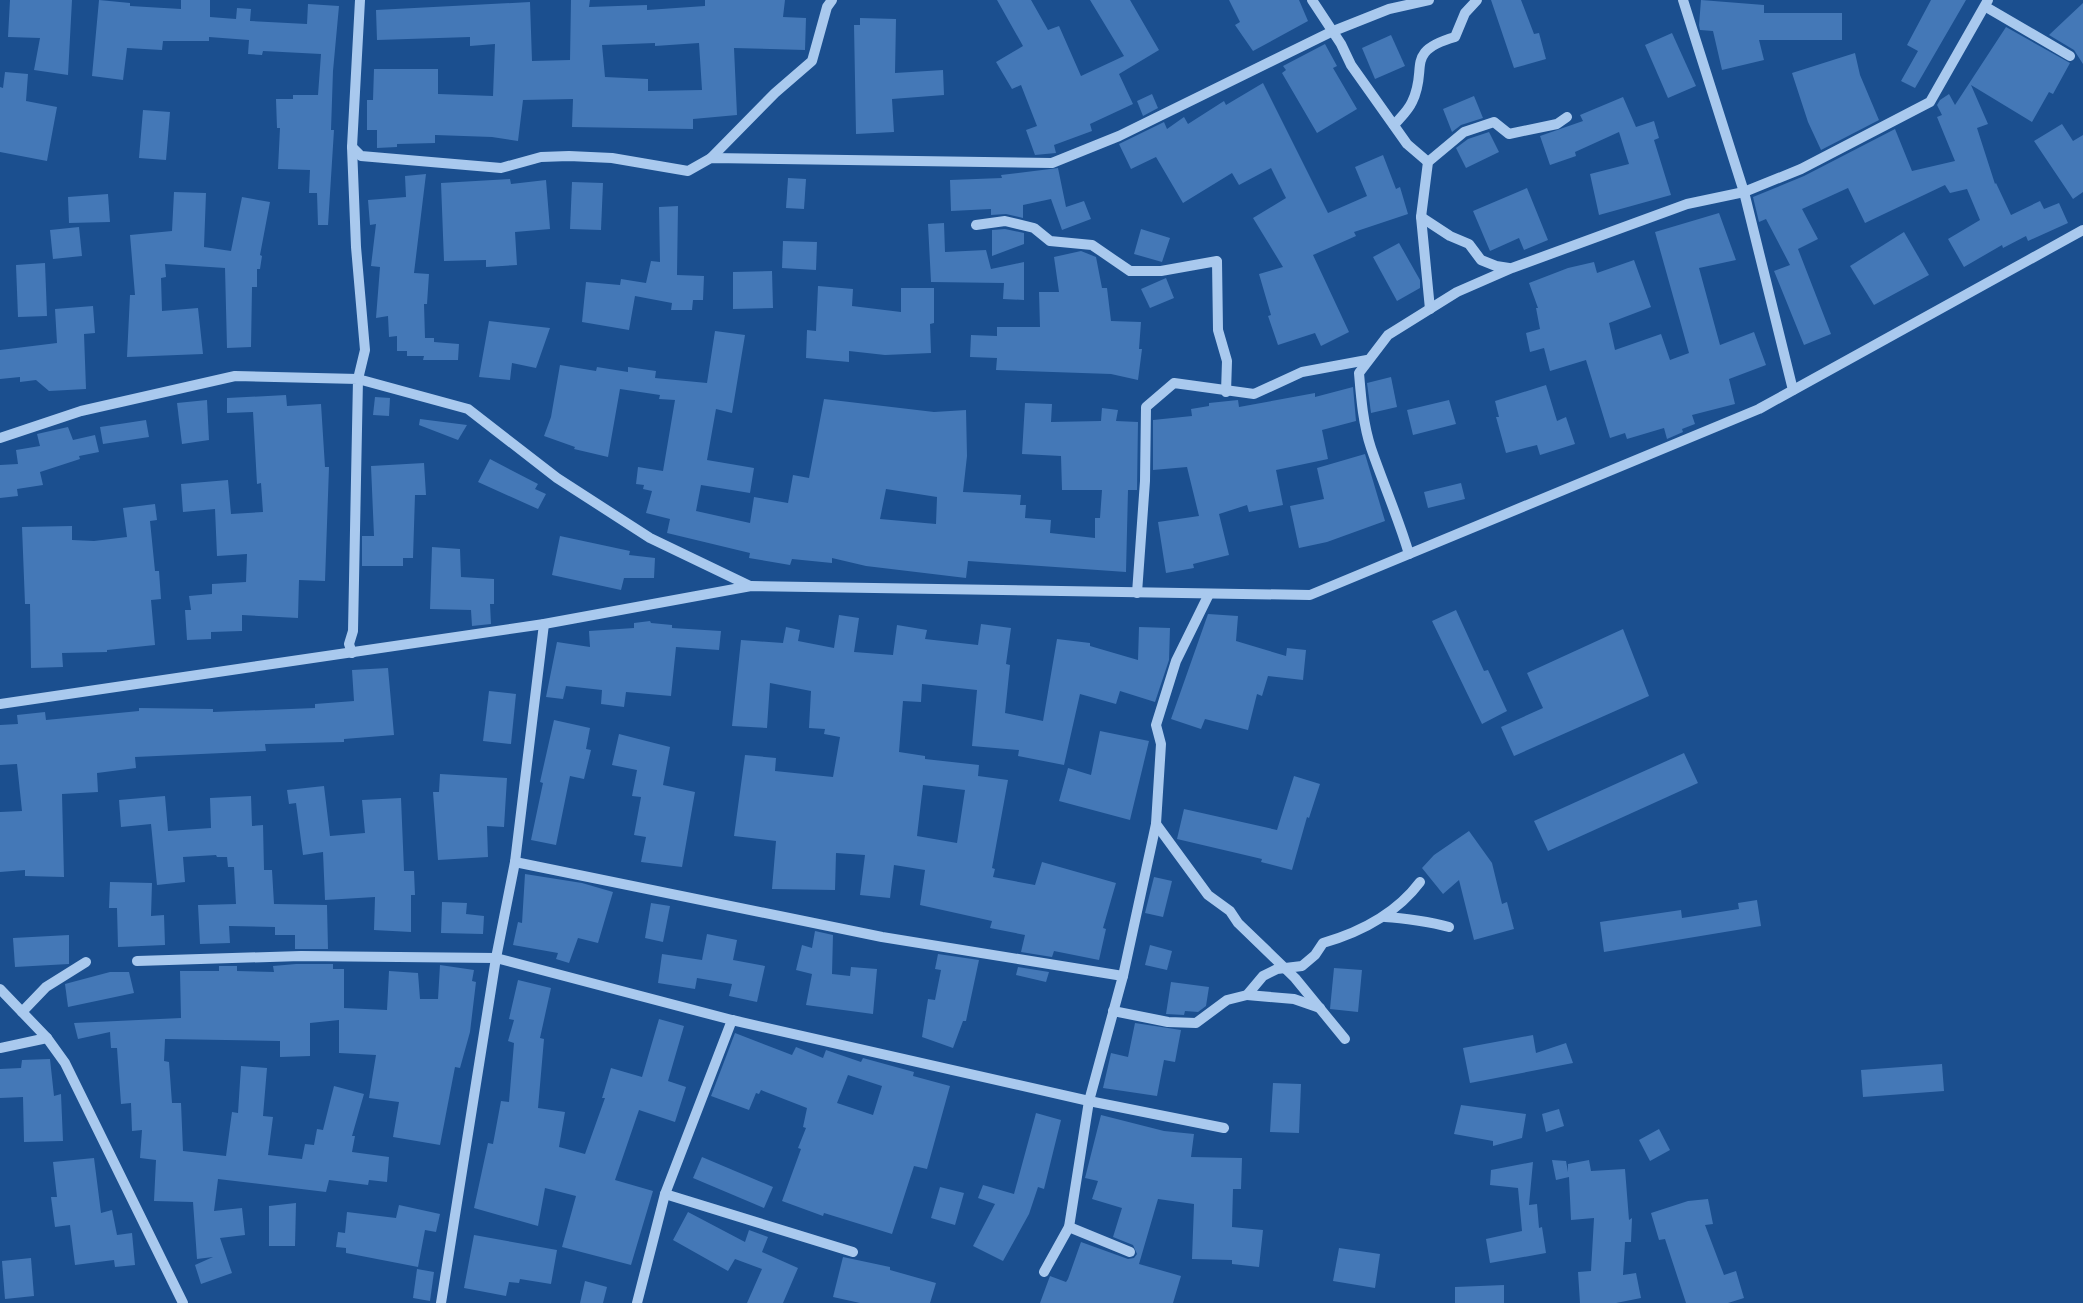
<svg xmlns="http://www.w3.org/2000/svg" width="2083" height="1303" font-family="Barlow,sans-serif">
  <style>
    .building { fill: #4478b7; fill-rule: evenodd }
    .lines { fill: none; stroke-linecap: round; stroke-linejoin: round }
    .minor { stroke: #a9c9ee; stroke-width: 10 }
  </style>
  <rect width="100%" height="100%" fill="#1b4f8f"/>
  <g class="building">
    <polygon points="10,0 72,0 68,75 34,70 40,38 8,37"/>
    <polygon points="99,0 130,3 130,6 181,9 181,0 210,0 210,17 236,19 237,8 251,9 250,21 307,24 308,4 339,6 333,71 331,130 334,130 328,225 318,225 317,193 309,193 310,170 278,169 280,128 277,128 276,99 293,99 293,95 318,95 321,54 263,51 262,55 248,54 249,40 209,37 209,41 163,41 162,50 127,48 123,80 92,76"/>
    <path d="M571,0H590L589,7L647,5V10L705,6V0H785L783,17L806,18L805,50L734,48L737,115L693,119V129L572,127L573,99L523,100L518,141L492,137L435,135V143L397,144V147L377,148V130H367V100H373L374,69H438V94L493,96L495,44L470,46V37L377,40L376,10L530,2L532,61L570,60ZM655,43V46L699,43L702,90L648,91V79L605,77L602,45Z"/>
    <polygon points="997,0 1031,0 1048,30 1059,26 1081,76 1124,56 1090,0 1130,0 1159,50 1119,74 1133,104 1090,124 1092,131 1054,145 1056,153 1035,155 1026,130 1037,126 1021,85 1012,89 996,62 1023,46"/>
    <polygon points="1229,0 1299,0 1308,21 1253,51 1235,25 1240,22"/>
    <polygon points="1491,0 1521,0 1534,34 1539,33 1546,59 1514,68"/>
    <polygon points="1701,0 1764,5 1764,13 1842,13 1842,40 1759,40 1764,60 1722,70 1713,31 1700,30 1699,25"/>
    <polygon points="1931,0 1966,0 1915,88 1901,81 1918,51 1907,45"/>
    <polygon points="2083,3 2083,64 2074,50 2049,35"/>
    <polygon points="860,18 896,19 895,73 943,70 944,95 892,99 894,132 856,134 854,25 860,25"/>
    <polygon points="2006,27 2070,63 2053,94 2049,92 2032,122 1971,85 1988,124 1977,128 1995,184 1996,183 2011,215 2040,201 2044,209 2059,203 2068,223 2028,241 2026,236 2003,248 2002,245 1964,267 1948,239 1980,220 1967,189 1950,193 1945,185 1865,223 1848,188 1802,209 1818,239 1798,249 1831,334 1804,345 1774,271 1790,265 1766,219 1759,222 1753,197 1804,176 1895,129 1912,171 1955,161 1937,117 1942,115 1937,105 1940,100 1949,94 1955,105"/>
    <polygon points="1672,33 1696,86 1668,98 1645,45"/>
    <polygon points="1391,35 1405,66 1375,79 1362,48"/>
    <polygon points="1325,44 1337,66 1333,68 1357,109 1317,133 1282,73 1286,70 1283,66"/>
    <polygon points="1855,53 1860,75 1879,120 1821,150 1808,122 1792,73"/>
    <polygon points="5,72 28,74 26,101 57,107 47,161 0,152 0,87 3,88"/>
    <polygon points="1263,83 1328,213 1367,196 1355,167 1383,155 1396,189 1400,187 1408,214 1354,232 1356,236 1313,255 1349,332 1321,346 1315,333 1278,345 1268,316 1271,315 1259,274 1283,267 1253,218 1286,198 1271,168 1239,185 1232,173 1183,203 1156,157 1131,169 1119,144 1164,122 1167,129 1184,117 1188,124 1224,101 1226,105"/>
    <polygon points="1152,94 1158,108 1143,116 1137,101"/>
    <polygon points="1474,96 1483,118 1461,125 1452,132 1443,109"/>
    <polygon points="1623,97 1636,127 1654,121 1659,138 1654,140 1671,195 1599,215 1590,174 1629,164 1619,132 1575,152 1576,156 1550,165 1540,136 1583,121 1580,115"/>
    <polygon points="143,110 170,112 166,160 139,158"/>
    <polygon points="2062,124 2073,141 2083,135 2083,192 2073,199 2034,141"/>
    <polygon points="1489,132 1499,152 1466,168 1456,148 1468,139"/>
    <polygon points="1058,168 1066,207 1084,201 1091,219 1062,230 1051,199 1023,205 1023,218 1006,214 991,215 991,209 951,211 950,180 1002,178 1001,175"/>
    <polygon points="426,174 414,273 429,274 427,304 424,304 425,338 434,338 434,342 459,344 458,360 423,360 424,356 407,356 407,351 397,351 397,336 389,337 388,316 376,318 380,267 371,266 376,224 370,225 368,200 406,197 405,176"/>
    <polygon points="788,178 806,179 804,209 786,208"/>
    <polygon points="510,179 511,184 546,180 550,229 515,232 517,265 486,267 486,260 444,261 441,183"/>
    <polygon points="572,182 603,183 601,230 570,229"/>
    <polygon points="1527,188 1548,240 1524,250 1519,238 1490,251 1473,211"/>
    <polygon points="174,192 206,193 204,247 231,251 242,197 270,202 260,255 262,256 260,269 257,269 257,287 252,287 251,347 227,348 225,268 165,264 166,277 161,278 162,311 198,308 203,354 127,357 130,295 135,295 130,235 172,231"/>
    <polygon points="108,194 110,222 69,223 68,197"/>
    <polygon points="678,206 677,275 704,276 703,300 693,300 692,310 671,310 672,303 635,296 629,330 582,322 586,282 620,285 621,279 646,283 651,261 660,262 659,207"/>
    <polygon points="1719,213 1736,260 1699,268 1720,345 1754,332 1766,365 1729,379 1735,404 1692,415 1695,424 1682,429 1683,432 1667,439 1664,428 1627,439 1625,433 1610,438 1586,360 1550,371 1544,348 1530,352 1526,333 1540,329 1536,308 1538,308 1529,283 1568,268 1594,262 1597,273 1634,260 1651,307 1609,323 1615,350 1661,334 1670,360 1689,353 1655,232"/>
    <polygon points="944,223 945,252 986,250 991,269 1024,262 1024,300 1003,299 1004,283 931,282 928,224"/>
    <polygon points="79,227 82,256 53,259 50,230"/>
    <polygon points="1005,229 1024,233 1024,244 992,256 992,230"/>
    <polygon points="1141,229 1170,238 1162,262 1134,254"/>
    <polygon points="1904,232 1929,275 1874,305 1850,266"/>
    <polygon points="783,241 817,242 816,270 782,268"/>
    <polygon points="1399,243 1420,280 1420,288 1397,301 1373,257"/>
    <polygon points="1081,251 1096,257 1102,288 1107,288 1111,321 1141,322 1139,349 1142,349 1138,380 1111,374 996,370 997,358 970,357 971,335 997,336 997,327 1040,327 1039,292 1059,292 1054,257"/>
    <polygon points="45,263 47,316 18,317 16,265"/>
    <polygon points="772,271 773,308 733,309 733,272"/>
    <polygon points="1166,278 1174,298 1150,308 1141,289"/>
    <polygon points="818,286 853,289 852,306 901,312 901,288 934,288 934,323 930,324 931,353 885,355 849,351 849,362 806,358 807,330 816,331"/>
    <polygon points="93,306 95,333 84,334 86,389 49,391 36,380 20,382 20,377 0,379 0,350 57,343 55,309"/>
    <polygon points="489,321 550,328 536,368 512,363 510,380 479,377"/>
    <path d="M715,331L745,335L732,413L716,409L707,460L754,468L750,493L701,485L696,511L750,523L754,497L788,503L793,475L809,478L824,399L934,412L966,410L967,456L963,492L1021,495L1020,505H1026L1025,518L1051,520L1050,533L1095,538V518H1100L1102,490H1062L1061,456L1022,454L1025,403L1052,404L1051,422L1101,421L1102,408L1118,410L1116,421L1138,422L1137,490H1128L1126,572L968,561L966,578L866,566L832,558V563L792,559L790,565L749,558L750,553L667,533L670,519L646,513L652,491L643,489L644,485L636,484L638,467L663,471L675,400L659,399L660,395L620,389L608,457L574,449L575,447L544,436L551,417L560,365L596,371L597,367L628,372V367L656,371L655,378L707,383ZM886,489L937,497L936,524L880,519Z"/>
    <polygon points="1391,377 1397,407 1371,413 1367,383"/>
    <polygon points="1546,385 1557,421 1566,417 1575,444 1540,455 1537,445 1506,453 1496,417 1499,417 1495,401"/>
    <polygon points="1353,387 1356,421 1322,430 1328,459 1276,470 1283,505 1249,512 1247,505 1219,514 1229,555 1193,564 1194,568 1166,573 1158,522 1199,516 1187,467 1153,470 1153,420 1192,416 1191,409 1209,406 1209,403 1238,400 1239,407 1315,393 1315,397"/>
    <polygon points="286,395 287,406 321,404 325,467 329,467 325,581 299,580 298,618 242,615 242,631 211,632 211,639 187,640 185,610 191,610 189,596 212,594 212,584 246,582 247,554 217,556 215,509 183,512 181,484 228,480 231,514 263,512 261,483 257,484 253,412 227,413 227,398"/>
    <polygon points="375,397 390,398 389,416 373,415"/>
    <polygon points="207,400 209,440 182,444 177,403"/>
    <polygon points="1449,400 1456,424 1413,435 1407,410"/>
    <polygon points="420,419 467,425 458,440 419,425"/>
    <polygon points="146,420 149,437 103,444 100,427"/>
    <polygon points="68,427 73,440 95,435 99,452 79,456 80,459 40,472 43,485 17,489 18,496 0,498 0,465 18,464 16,450 40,446 37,434"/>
    <polygon points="1365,454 1385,521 1327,542 1299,548 1290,506 1324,499 1317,468"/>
    <polygon points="490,459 538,484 535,489 546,494 538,509 478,482"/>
    <polygon points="424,463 426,495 415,495 413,558 403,558 403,566 362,566 362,536 374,536 371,466"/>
    <polygon points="1461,483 1465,499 1428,508 1424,492"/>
    <polygon points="155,504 157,520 150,521 155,571 159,571 161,599 151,600 155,645 107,650 107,652 62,653 63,667 31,668 30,604 25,604 22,527 72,526 72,540 94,541 127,537 123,508"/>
    <polygon points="560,536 630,551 629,555 655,558 654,578 624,578 621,590 552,575"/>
    <polygon points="432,547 460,549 461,577 494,579 494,604 490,604 491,624 472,626 471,610 430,609"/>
    <polygon points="1456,610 1484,671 1488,670 1507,711 1482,724 1432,621"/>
    <polygon points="1208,614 1238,616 1236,641 1286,656 1287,648 1306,650 1303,680 1268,676 1262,696 1257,694 1248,730 1205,719 1201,729 1171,719"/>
    <path d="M839,615L859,618L854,652L893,655L897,625L927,630L925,639L978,645L981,624L1011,628L1006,664L1010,665L1005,713L1043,721L1057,639L1090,643V646L1138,660L1139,627L1170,628L1169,660L1155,702L1120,691L1116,704L1080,694L1064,765L1018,756L1019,750L972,746L977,690L922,684L921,702L903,701L899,752L925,756V759L979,765L978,776L1008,780L992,868L995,869L993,877L1035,885L1042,862L1116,883L1103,928L1106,929L1099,960L1054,951L1052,957L1021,952L1025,935L990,928L992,921L920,905L925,870L894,865L890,898L860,895L865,855L836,853L835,890L772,889L776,841L734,836L745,755L776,758L775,771L833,777L840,737L824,734L825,729L809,728L811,691L770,683L767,728L732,726L741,640L783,643L786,627L800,630L798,641L834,648ZM923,785L965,790L957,843L917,836Z"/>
    <polygon points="650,621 651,623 672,625 672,628 721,631 719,650 676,647 671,696 626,692 624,707 601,704 602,690 566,686 563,699 546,697 557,642 590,647 589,631 634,628 634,623"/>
    <polygon points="1623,629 1649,696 1514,756 1501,727 1543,708 1527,673"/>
    <polygon points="388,668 394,735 344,739 344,742 265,744 266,751 135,757 136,768 97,773 98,792 62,794 64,877 25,876 25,870 0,872 0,812 22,811 17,764 0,765 0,725 18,724 17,715 45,712 46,720 139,711 139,708 213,709 213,712 315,708 315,704 354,701 352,670"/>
    <polygon points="489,691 516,694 511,744 483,741"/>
    <polygon points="554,720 590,728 586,749 591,750 584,779 570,776 556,845 531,840 543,783 540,782"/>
    <polygon points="1100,731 1149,741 1130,820 1059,801 1068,768 1091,775"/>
    <polygon points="619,734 670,747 663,785 695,792 682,867 641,862 646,837 634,835 641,797 632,796 637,770 612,765"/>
    <polygon points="1684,753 1698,783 1548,851 1534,821"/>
    <polygon points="440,774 507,778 504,827 487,826 488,857 438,860 433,792 439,792"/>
    <polygon points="1294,776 1320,784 1309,818 1307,817 1292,870 1261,862 1262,859 1177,839 1184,809 1277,830"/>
    <polygon points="324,786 330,836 365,833 362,800 401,798 404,871 414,871 415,895 411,895 411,932 374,930 375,897 325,900 323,852 303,855 296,803 289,804 287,790"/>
    <polygon points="165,796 168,831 211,828 210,798 251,796 252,826 263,825 264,870 272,870 274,904 327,905 328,949 295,949 295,935 275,935 275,927 229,926 230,943 200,944 198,905 236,904 234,867 228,867 227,857 217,857 216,855 183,857 185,882 157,885 151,824 121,827 119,800"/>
    <polygon points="1469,831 1492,863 1502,904 1507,902 1514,929 1474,940 1459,880 1443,894 1422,868 1434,855"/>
    <polygon points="525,874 582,883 613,892 598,943 578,938 569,963 556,959 558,953 513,945 518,922 522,923"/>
    <polygon points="1154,877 1172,881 1163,917 1145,913"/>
    <polygon points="110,882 152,883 151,916 164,915 165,945 118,947 117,908 109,908"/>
    <polygon points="1757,900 1761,926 1604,952 1600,922 1681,910 1682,918 1739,909 1738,903"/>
    <polygon points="442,902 467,903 466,914 484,916 483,934 441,933"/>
    <polygon points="651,903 670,906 663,942 645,938"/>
    <polygon points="815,931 833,935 832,974 850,976 851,967 877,969 873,1014 806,1005 812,974 796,970 802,945 812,948"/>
    <polygon points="707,934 737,940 733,960 765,966 757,1002 729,996 732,984 697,978 695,989 658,983 662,954 702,960"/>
    <polygon points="69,935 69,964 15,967 13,938"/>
    <polygon points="1150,945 1172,951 1167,970 1145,965"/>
    <polygon points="938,954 979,960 966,1021 963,1021 953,1048 922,1037 928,999 935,1000 941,970 935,969"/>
    <polygon points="296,964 333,964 333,969 344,969 344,1008 387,1010 389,971 418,973 420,999 438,999 440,965 474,970 472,981 476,982 470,1032 460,1068 455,1067 440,1145 393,1137 399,1102 369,1098 376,1055 339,1053 339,1020 310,1023 310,1056 280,1057 280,1041 165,1039 164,1061 169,1062 172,1103 181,1103 183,1151 226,1156 232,1112 238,1113 241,1066 267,1068 263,1116 273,1117 268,1155 302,1159 305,1144 314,1145 317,1129 323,1130 334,1086 364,1094 352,1136 355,1136 352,1152 389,1157 387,1182 369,1180 368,1185 329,1180 326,1192 218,1179 214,1211 242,1208 245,1235 220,1238 232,1273 201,1284 195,1265 213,1257 197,1259 193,1202 154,1201 156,1160 140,1158 142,1130 132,1131 131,1103 121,1104 117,1048 111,1048 110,1032 78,1039 74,1023 181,1018 180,971 219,971 219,966 237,966 237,971 274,972 273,966"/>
    <polygon points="1018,967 1049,972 1046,982 1016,975"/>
    <polygon points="1334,968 1362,970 1358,1012 1330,1009"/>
    <polygon points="110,972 129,972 134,993 68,1007 65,984"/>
    <polygon points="518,980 551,988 540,1038 544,1039 538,1108 565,1112 559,1147 585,1154 605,1098 602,1098 611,1068 642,1077 659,1019 684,1026 668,1081 686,1087 675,1122 639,1110 615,1180 653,1191 631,1265 562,1247 576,1196 545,1188 538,1226 474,1208 488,1143 493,1144 501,1101 509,1102 514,1043 508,1041 514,1020 509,1019"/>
    <polygon points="1171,982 1209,987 1206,1006 1198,1012 1185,1011 1184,1015 1166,1014"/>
    <polygon points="1135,1023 1181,1030 1175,1062 1164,1060 1157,1096 1103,1088 1111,1053 1128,1057"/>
    <path d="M735,1033L792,1055L796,1047L823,1058L826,1050L861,1062L863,1058L914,1072L913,1076L950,1086L927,1169L914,1166L892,1234L824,1213L823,1216L782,1201L801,1149L798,1148L806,1128L803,1127L807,1108L761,1090L759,1094L756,1093L749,1110L711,1096ZM848,1075L882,1086L873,1115L837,1103Z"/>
    <polygon points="1533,1035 1536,1053 1566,1043 1573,1063 1470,1083 1463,1048"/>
    <polygon points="50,1059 54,1096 61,1094 63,1141 24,1142 23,1097 0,1098 0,1069 21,1068 22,1060"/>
    <polygon points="1942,1064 1944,1091 1863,1097 1861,1070"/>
    <polygon points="1273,1083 1301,1084 1299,1133 1270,1132"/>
    <polygon points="1461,1105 1526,1114 1522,1138 1493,1146 1493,1141 1454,1134"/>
    <polygon points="1559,1109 1564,1126 1546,1132 1542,1114"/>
    <polygon points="1036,1113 1061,1120 1044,1189 1038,1187 1029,1214 1003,1261 973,1246 995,1204 978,1198 983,1185 1014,1194"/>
    <polygon points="1101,1115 1164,1131 1194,1134 1191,1157 1242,1158 1241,1189 1233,1189 1232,1227 1263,1230 1259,1267 1232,1264 1232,1260 1192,1259 1194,1204 1158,1199 1139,1264 1181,1276 1173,1303 1040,1303 1050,1276 1066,1282 1068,1279 1081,1242 1128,1259 1134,1258 1137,1254 1133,1245 1113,1237 1122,1208 1092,1199 1098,1181 1085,1178"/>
    <polygon points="1659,1129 1670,1150 1650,1161 1639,1140"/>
    <polygon points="702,1157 773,1187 764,1208 693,1178"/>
    <polygon points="94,1158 101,1213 112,1210 117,1235 132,1233 135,1265 115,1267 114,1260 75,1265 70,1225 55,1227 51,1197 57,1197 53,1162"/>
    <polygon points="1552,1160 1566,1161 1568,1172 1568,1164 1589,1160 1591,1171 1625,1169 1629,1220 1632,1218 1631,1242 1625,1242 1623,1275 1636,1273 1641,1298 1616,1303 1580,1303 1578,1272 1591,1271 1594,1218 1571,1220 1569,1177 1556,1180"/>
    <polygon points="1533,1162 1529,1205 1537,1204 1539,1228 1542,1227 1546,1253 1490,1263 1486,1239 1522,1231 1518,1188 1490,1185 1491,1170"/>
    <polygon points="940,1187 964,1193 955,1225 931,1218"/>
    <polygon points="1708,1199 1713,1224 1705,1225 1724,1275 1736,1271 1744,1298 1728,1303 1686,1303 1665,1239 1659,1240 1651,1213 1688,1201"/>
    <polygon points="296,1203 295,1246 269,1246 269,1206"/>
    <polygon points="399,1205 440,1214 436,1232 425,1230 418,1267 346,1253 346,1248 336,1247 338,1232 345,1233 347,1212 396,1218"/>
    <polygon points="688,1212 745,1242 749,1230 768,1237 762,1252 798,1268 783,1303 747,1303 762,1269 735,1259 728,1271 673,1240"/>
    <polygon points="474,1235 557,1250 551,1284 520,1279 519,1283 509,1282 506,1296 464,1288"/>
    <polygon points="1339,1248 1380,1254 1375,1288 1333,1281"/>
    <polygon points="843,1257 890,1267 890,1270 936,1283 930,1303 860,1303 833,1297"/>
    <polygon points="31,1258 34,1296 5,1299 2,1261"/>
    <polygon points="417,1269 434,1272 430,1301 413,1298"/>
    <polygon points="585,1281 607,1287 603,1303 580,1303"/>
    <polygon points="1504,1285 1504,1303 1455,1303 1455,1287"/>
  </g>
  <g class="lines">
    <g class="minor">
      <polyline points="360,0 352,147 356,247 365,350 358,379 468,409 557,478 650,538 750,586"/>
      <polyline points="1312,0 1341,44 1351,65 1407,144 1428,162"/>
      <polyline points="1683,0 1744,192 1793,390"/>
      <polyline points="1986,7 2070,56"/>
      <path d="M1394,125C1400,118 1408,111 1412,102C1429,68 1403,52 1455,37L1465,13L1477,0"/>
      <polyline points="352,147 361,156 501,168 541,157 569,156 612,158 688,171 711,158 1052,163 1119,136 1331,32 1389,9 1429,0"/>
      <polyline points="711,158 775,93 812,61 827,7 832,0"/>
      <polyline points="1421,217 1450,236 1469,244 1481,260 1496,266 1509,268"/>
      <polyline points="976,225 1005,221 1034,228 1050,241 1092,245 1130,271 1161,271 1217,261 1218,330 1227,361 1226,392"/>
      <polyline points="1430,309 1421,217 1428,162 1464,132 1494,122 1509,134 1557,124 1567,117"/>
      <polyline points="0,438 81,411 235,376 358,379 353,631 349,644 352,653"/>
      <path d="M1409,554C1398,517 1383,483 1371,448C1363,424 1361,397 1359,373L1388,335L1457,292L1512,268L1687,204L1744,192L1801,169L1930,102L1988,0"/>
      <polyline points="1137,593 1145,481 1146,407 1174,383 1254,394 1302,372 1367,360"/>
      <polyline points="0,704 544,624 751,586 1310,595 1759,409 2083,230"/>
      <polyline points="1156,824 1208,895 1230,911 1238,923 1295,978 1345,1039"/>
      <polyline points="515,862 882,937 1123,976"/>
      <path d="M1385,917C1402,918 1432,922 1449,927"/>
      <polyline points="137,961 301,956 496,958 732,1020 1089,1101 1224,1128"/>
      <polyline points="0,989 47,1038 65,1063 183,1303"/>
      <polyline points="1247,995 1294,999 1320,1008"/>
      <path d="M1113,1011L1168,1022L1196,1023L1227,1000L1247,995L1263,976L1277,969L1302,966L1315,955L1323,943C1361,932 1396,914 1420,882"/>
      <polyline points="22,1012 46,987 86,962"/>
      <polyline points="0,1048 47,1038"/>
      <polyline points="665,1194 853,1252"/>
      <polyline points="1069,1227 1130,1252"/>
      <polyline points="1044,1272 1069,1227 1089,1101 1123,976 1156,824 1161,744 1156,725 1176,661 1209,594"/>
      <polyline points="441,1303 496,958 515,862 544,624"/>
      <polyline points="637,1303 665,1194 732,1020"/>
    </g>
  </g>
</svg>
